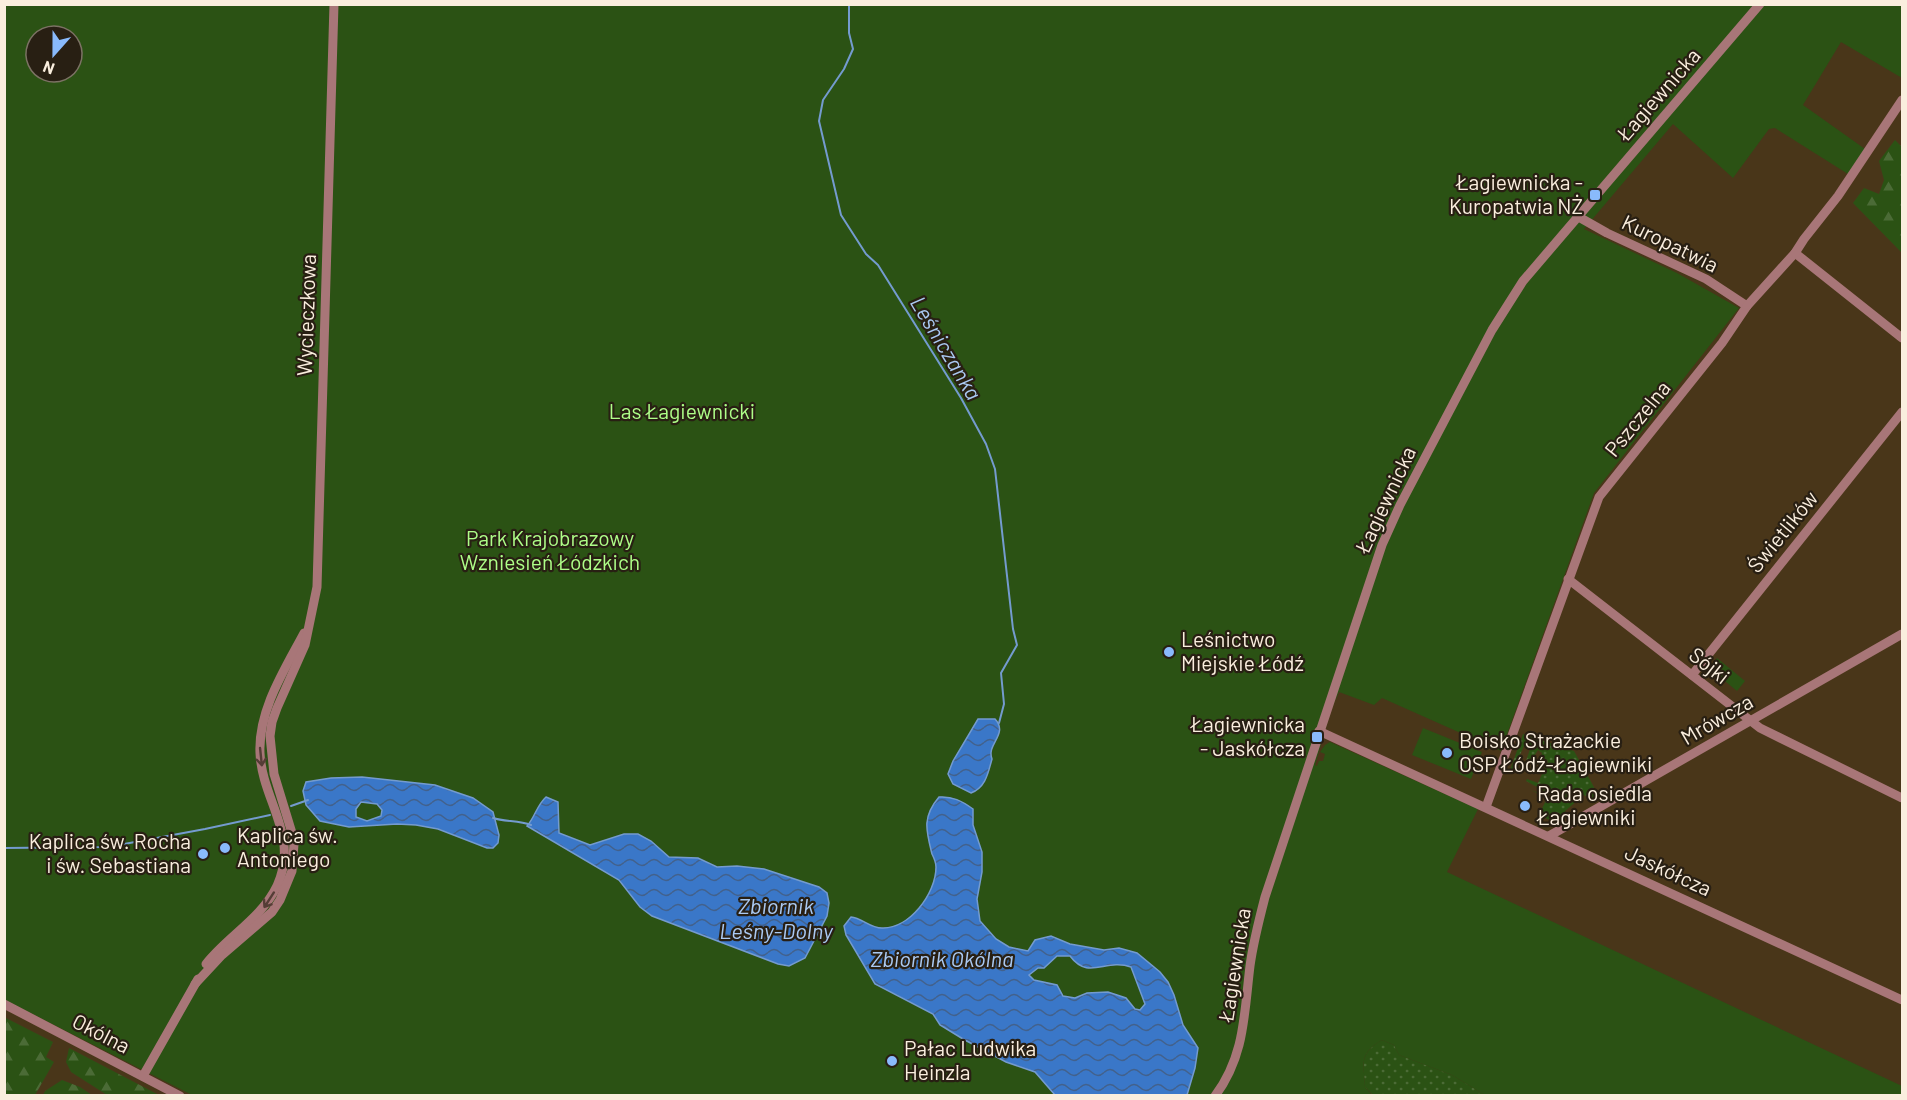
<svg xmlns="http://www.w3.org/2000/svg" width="1907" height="1100" font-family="Barlow,sans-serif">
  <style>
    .grass { fill: url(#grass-dots) }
    .forest { fill: url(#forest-firs) }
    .park { fill: #2b5214; fill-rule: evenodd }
    .water { fill: url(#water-waves); stroke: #749bcf; stroke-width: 1.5; fill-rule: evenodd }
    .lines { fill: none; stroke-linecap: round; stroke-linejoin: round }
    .stream { stroke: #749bcf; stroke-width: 2 }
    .minor { stroke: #a87678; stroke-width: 9 }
    .oneway { stroke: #553d36 }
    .poi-dot { fill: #89bafc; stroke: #281f13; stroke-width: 2 }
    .labels { text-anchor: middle; stroke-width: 4.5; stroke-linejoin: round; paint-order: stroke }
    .street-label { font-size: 21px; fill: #faeede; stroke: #281f13 }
    .poi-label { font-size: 21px; fill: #faeede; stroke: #281f13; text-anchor: start }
    .park-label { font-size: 21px; fill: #aefe88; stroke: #281f13 }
    .water-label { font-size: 22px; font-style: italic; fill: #aac9f2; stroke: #281f13 }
  </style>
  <defs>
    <pattern id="grass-dots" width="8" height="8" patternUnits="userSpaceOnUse" patternTransform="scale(1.5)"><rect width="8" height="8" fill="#2b5214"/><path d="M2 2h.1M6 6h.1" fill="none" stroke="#4b6b36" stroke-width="1.8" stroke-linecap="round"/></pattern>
    <pattern id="forest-firs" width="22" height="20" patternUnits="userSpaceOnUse" patternTransform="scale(1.5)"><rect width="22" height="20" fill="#2b5214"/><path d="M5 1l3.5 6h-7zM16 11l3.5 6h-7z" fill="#4b6b36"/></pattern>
    <pattern id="water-waves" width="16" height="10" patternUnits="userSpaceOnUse" patternTransform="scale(1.5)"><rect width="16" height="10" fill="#3a77c8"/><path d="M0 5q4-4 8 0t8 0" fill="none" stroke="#42618c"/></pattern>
  </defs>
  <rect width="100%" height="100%" fill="#493619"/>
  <g class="grass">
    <polygon points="1523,734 1574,751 1600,798 1591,803 1591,800 1584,795 1565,811 1568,816 1556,823 1539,815 1547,798 1531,790 1554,799 1550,794 1526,781 1527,779 1538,783 1548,761 1541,757 1542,753 1538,750 1531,761 1526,761 1530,749 1524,746 1512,772 1509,773"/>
    <path d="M1382,1040L1394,1045L1399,1055L1452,1075L1485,1095H1373L1365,1087C1364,1064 1358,1054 1382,1040Z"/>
  </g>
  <g class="forest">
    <polygon points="1895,140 1902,147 1902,253 1853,203 1864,188 1879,194 1884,180 1879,161"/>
    <polygon points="4,1017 53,1042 46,1057 54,1062 35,1095 5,1095"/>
    <polygon points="69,1048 159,1095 107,1095 71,1072 66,1062"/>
    <polygon points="62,1080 80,1087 92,1095 43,1095 45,1091"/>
  </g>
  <g class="park">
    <path d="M4,5H1902V78L1841,42L1803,105L1865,149L1848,174L1775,128L1769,129L1733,178L1673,124L1584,229L1677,273L1739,308L1594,493L1501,751L1382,698L1374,705L1339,692L1331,710L1315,765L1317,766L1319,761H1323L1325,754L1320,752L1325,745L1330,742L1478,809L1447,872L1902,1086V1095H1485L1452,1075L1399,1055L1394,1045L1382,1040C1358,1054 1364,1064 1365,1087L1373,1096L192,1095L5,1000ZM36,36H72V72H36Z"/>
    <polygon points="1717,658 1745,681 1737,691 1709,668"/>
    <polygon points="1423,728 1482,752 1471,779 1412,755"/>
  </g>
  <g class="water">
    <path d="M978,719H995C1009,734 986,744 992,759C988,773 986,787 971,793L953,784L948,774L953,761Z"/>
    <path d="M362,777L435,785L473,798L493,812L499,835L498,843L493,848H487L438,829L416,825L397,824L349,827L320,821L306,805L303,791L306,782L331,778ZM361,802L377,804L382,810L381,816L367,821L356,817V809Z"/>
    <path d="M546,797L558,802L559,833L590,845L624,834H638L651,841L669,857L698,858L717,867L737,866L764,869L819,887L827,893L829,903L827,916L805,958L789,966L778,964L652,916L640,907L619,880L527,826C535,817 537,805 546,797Z"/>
    <path d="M939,797C952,796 962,801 973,809V825L982,852V872L977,899L980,921L996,939L1009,947L1028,951L1035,940L1051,936L1070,944L1104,950L1119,948L1137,953L1160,972L1168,982L1174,995L1183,1025L1198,1048L1195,1068L1187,1095H1055L1035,1072L1006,1062L963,1039L940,1025L933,1014L875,984L846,935L844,926L851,917C862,918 870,928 882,928C909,929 936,894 936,867C936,863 934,858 932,854C926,830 922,817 939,797ZM1057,956H1070C1089,981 1105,958 1131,967L1145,1004L1140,1010L1135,1009L1126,998L1108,992L1087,993L1075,998L1063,996L1057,985L1034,980L1029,975L1038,968H1044Z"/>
  </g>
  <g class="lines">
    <g class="stream">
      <polyline points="849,4 849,33 853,49 844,69 823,100 819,121 841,215 866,254 878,265 961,398 986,444 995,469 1013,629 1017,645 1001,673 1004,704 999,723"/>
      <polyline points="291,806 308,800"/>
      <path d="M493,818C505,822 519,820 531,825"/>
      <polyline points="4,848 108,847 205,829 270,815"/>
    </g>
    <g class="minor">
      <polyline points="1577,216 1607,233 1706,279 1747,306"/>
      <polyline points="1795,253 1902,338"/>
      <polyline points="1568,579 1760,728 1902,798"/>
      <polyline points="1692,675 1902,412"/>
      <polyline points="1319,731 1902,1000"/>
      <polyline points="1486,807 1599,497 1722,343 1747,306 1795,253 1804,239 1838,196 1902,100"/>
      <polyline points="1549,836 1902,634"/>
      <path d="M206,964C228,936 261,919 277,886C300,835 262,801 260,753C258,710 285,669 304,633"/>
      <polyline points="195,984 222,955 272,912 280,900 292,871 294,844 292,833 274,774 270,736 272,722 277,708 305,645 317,587 334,4"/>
      <polyline points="4,1004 180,1096"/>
      <polyline points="143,1076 198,979"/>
      <path d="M1215,1096C1245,1056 1244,1014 1250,966C1253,943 1259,920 1265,897L1382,545L1400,505L1492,330L1523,281L1760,4"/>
    </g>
  </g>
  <defs><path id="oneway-shaft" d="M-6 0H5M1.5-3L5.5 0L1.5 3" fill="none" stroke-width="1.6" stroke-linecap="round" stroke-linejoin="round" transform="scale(1.5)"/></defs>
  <g class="oneway">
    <use href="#oneway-shaft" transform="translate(261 757) rotate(84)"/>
    <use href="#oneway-shaft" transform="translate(269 900) rotate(123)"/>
  </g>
  <g class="poi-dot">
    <rect x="1589" y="189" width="12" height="12" rx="3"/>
    <circle cx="1169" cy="652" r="6"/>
    <rect x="1311" y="731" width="12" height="12" rx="3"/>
    <circle cx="1447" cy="753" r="6"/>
    <circle cx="1525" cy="806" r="6"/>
    <circle cx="225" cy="848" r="6"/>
    <circle cx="203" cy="854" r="6"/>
    <circle cx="892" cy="1061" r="6"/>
  </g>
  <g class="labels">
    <g class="street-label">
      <text transform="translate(1659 95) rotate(-49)" y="7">Łagiewnicka</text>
      <text transform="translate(1670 244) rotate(26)" y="7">Kuropatwia</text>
      <text transform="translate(307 315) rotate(-88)" y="7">Wycieczkowa</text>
      <text transform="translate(1638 419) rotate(-51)" y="7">Pszczelna</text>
      <text transform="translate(1386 500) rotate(-65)" y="7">Łagiewnicka</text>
      <text transform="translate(1783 532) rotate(-51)" y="7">Świetlików</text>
      <text transform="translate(1709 666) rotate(38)" y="7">Sójki</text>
      <text transform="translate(1717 720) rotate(-30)" y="7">Mrówcza</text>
      <text transform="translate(1668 871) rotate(25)" y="7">Jaskółcza</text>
      <text transform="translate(1235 965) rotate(-81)" y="7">Łagiewnicka</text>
      <text transform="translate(101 1034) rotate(27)" y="7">Okólna</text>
    </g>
    <g class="poi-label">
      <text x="1583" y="190" text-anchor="end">Łagiewnicka -<tspan x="1583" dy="24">Kuropatwia NŻ</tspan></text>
      <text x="1181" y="647">Leśnictwo<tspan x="1181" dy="24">Miejskie Łódź</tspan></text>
      <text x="1305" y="732" text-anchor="end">Łagiewnicka<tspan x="1305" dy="24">- Jaskółcza</tspan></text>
      <text x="1459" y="748">Boisko Strażackie<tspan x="1459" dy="24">OSP Łódź-Łagiewniki</tspan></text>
      <text x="1537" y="801">Rada osiedla<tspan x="1537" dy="24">Łagiewniki</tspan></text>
      <text x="237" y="843">Kaplica św.<tspan x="237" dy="24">Antoniego</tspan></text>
      <text x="191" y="849" text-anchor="end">Kaplica św. Rocha<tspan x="191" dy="24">i św. Sebastiana</tspan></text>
      <text x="904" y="1056">Pałac Ludwika<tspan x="904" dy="24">Heinzla</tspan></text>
    </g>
    <g class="park-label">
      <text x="682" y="419">Las Łagiewnicki</text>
      <text x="550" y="546">Park Krajobrazowy<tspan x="550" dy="24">Wzniesień Łódzkich</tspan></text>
    </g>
    <g class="water-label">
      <text transform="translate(946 348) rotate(59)" y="8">Leśniczanka</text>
      <text x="776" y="914">Zbiornik<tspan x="776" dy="25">Leśny-Dolny</tspan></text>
      <text x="942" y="967">Zbiornik Okólna</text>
    </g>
  </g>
  <rect width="1907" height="1100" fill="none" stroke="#faeede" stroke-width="12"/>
  <g transform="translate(54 54) rotate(201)"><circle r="28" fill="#281f13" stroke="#7c7264" stroke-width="1.5"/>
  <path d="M0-4.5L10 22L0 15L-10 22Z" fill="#89bafc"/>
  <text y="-9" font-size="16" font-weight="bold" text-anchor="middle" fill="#faeede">N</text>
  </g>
</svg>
